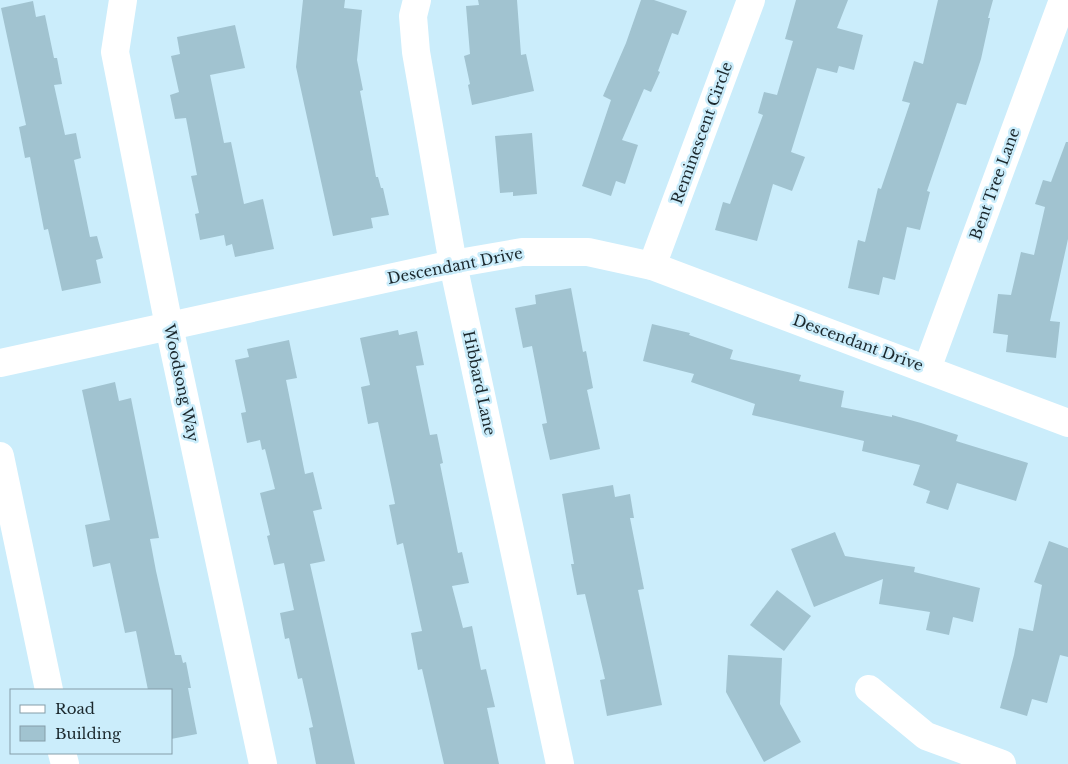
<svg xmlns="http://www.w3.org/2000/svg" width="1068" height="764" font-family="'Libre Baskerville',serif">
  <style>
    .building { fill: #a1c3d0 }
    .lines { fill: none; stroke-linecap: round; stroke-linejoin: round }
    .minor { stroke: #fff; stroke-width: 28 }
    .major { stroke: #fff; stroke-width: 28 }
    .labels { text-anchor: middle; stroke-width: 5; stroke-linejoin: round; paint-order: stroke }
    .street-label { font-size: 15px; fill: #1b282d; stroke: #cbedfb }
  </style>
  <rect width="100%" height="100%" fill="#cbedfb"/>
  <g class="building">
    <polygon points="303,0 345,0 344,8 362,10 357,60 363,90 360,91 376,177 378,177 381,188 383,188 389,215 371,218 373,228 333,236 296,67"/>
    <polygon points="478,0 517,0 521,55 526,54 534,91 472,105 468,85 470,84 464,56 470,54 466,6 479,5"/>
    <polygon points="641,0 654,0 687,11 678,35 672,33 658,71 660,72 651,92 644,89 622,140 638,145 625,184 616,181 611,196 582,186 611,100 603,96 626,43"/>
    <polygon points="796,0 848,0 837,28 863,35 854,70 839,66 837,73 817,68 791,152 805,157 792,191 773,184 757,241 715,230 723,202 730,204 763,115 758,113 764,92 777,95 793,41 785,39"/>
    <polygon points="938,0 993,0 988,18 990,18 981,59 966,105 957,103 927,191 930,192 920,230 907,227 895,280 883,277 879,295 848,288 858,240 865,242 878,188 881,189 910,103 902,101 914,61 923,64"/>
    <polygon points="33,1 36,17 45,15 54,58 57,58 62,84 54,85 65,135 76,133 81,158 74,160 90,237 97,236 103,258 96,260 101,283 62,291 48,229 44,230 30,157 25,158 19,127 26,125 1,8"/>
    <polygon points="235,25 245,68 210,75 224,143 231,142 244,204 263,199 274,249 235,257 232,244 226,246 224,235 200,240 195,214 199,213 191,176 197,175 186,118 175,119 170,95 179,92 171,56 180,54 177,37"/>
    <polygon points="532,133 537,194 513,196 513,192 500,193 495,136"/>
    <polygon points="1066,142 1068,142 1068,239 1050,321 1060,322 1056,358 1006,352 1008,335 993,333 998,294 1011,295 1021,252 1034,255 1045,207 1035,204 1043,180 1051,182"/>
    <polygon points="571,288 583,352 586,351 593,388 587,390 600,449 550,460 542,424 547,423 532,346 523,348 515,308 536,304 535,295"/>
    <polygon points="652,324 690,333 689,335 733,350 730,359 801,375 799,381 844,391 841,407 892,417 892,415 921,423 958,435 956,441 1028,463 1016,501 957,483 948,510 926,503 930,491 913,485 920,465 862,451 864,441 752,415 755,404 691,382 694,374 643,361"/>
    <polygon points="398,330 399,335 417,331 424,365 416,366 430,435 437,434 443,463 440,464 458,553 462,552 469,583 452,586 463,628 472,626 481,670 486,669 495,707 487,708 499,764 444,764 422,669 418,670 411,633 422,631 403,543 397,545 389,505 395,504 378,422 368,424 361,387 370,385 360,338"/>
    <polygon points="289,340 297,378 286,380 305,474 313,472 322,509 313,511 325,561 310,564 355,764 316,764 309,728 313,727 302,678 298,679 289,638 285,639 280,613 294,610 284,563 274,565 267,536 270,535 260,493 275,489 265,449 262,450 260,440 247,443 241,413 246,412 235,360 249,357 247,349"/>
    <polygon points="115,382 119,401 131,398 159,538 150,539 156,571 175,655 181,655 183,663 186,662 191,688 188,688 197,734 171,739 171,690 148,690 136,631 125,633 110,563 93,567 85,525 110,520 82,390"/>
    <polygon points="613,485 615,497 630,494 634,518 630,518 644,589 638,590 662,705 607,716 600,680 605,679 585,594 577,595 571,564 574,564 562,494"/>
    <polygon points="835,532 845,556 915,567 914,572 980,588 973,622 953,617 949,635 926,630 930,612 879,604 883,579 814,607 791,549"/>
    <polygon points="1049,541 1068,548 1068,657 1060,655 1047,703 1032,699 1027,716 1000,708 1014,655 1019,628 1033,631 1042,585 1034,582"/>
    <polygon points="777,590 811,616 784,651 750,625"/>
    <polygon points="728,655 782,658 780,704 801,742 764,762 726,692"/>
  </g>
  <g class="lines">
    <g class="minor">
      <polyline points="123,0 115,52 169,326 263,764"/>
      <polyline points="417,0 413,16 416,52 453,264 560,764"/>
      <polyline points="652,266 751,0"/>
      <polyline points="0,363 453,264 522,252 588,252 652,266 1068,423"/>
      <polyline points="927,369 1063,0"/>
      <polyline points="869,689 926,736 1002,764"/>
    </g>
    <g class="major">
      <polyline points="0,456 49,690"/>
      <polyline points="62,753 65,764"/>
    </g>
  </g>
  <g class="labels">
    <g class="street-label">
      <text transform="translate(702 133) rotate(-70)" y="5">Reminescent Circle</text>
      <text transform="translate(995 184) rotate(-70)" y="5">Bent Tree Lane</text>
      <text transform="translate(455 266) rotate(-11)" y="5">Descendant Drive</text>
      <text transform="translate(858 343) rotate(20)" y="5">Descendant Drive</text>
      <text transform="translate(181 383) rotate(78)" y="5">Woodsong Way</text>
      <text transform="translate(479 383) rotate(78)" y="5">Hibbard Lane</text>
    </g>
  </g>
  <rect x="10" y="689" width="162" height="65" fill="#cbedfb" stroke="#859ea9"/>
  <rect x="20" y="705" width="25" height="8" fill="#ffffff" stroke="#859ea9"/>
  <text x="55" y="714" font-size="15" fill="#1b282d">Road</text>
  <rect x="20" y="726" width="25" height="15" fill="#a1c3d0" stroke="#859ea9"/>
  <text x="55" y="739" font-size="15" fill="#1b282d">Building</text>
</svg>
